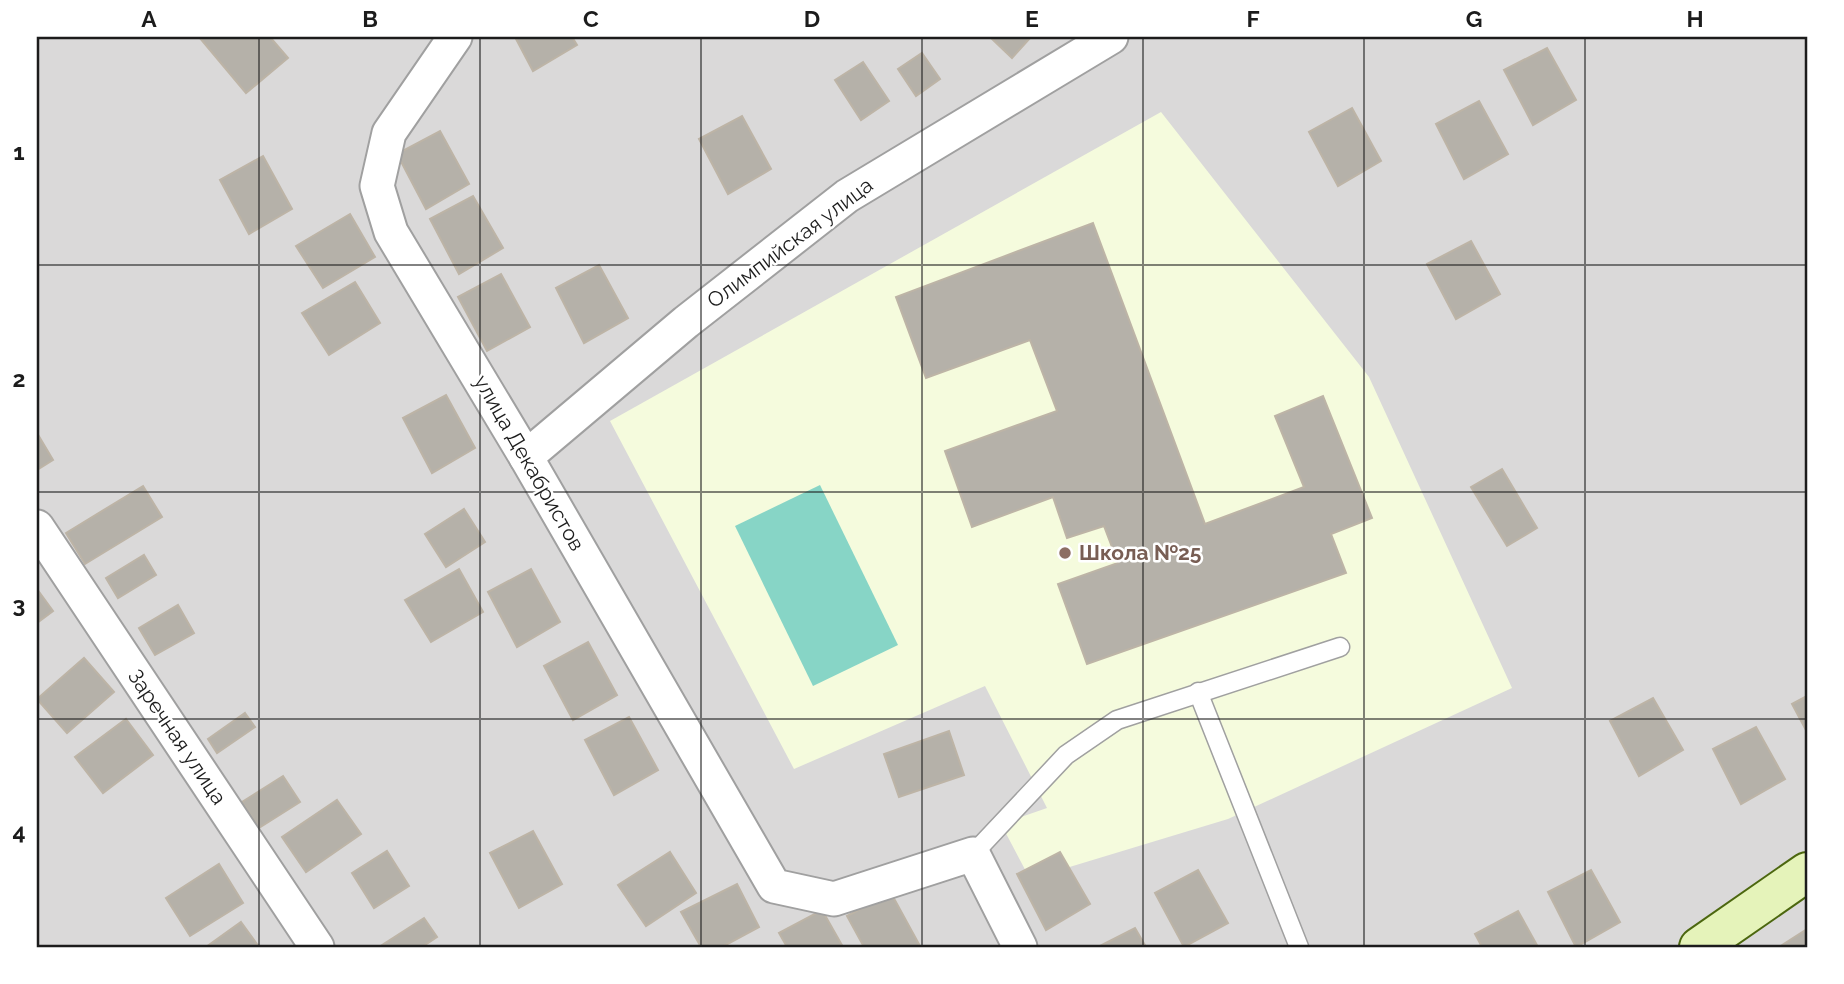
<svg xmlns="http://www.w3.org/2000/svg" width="1844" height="984" font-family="Raleway,sans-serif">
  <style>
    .residential { fill: #dad9d9 }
    .education { fill: #f5fbdd }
    .pitch { fill: #87d5c6 }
    .building { fill: #b5b1a9; stroke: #bdb4a6; stroke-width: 2 }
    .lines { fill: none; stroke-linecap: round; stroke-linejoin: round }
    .service-casing { stroke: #a0a0a0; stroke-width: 21 }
    .minor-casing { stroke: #a0a0a0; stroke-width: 37 }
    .secondary-casing { stroke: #4c670f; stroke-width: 42 }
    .service { stroke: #fff; stroke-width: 18 }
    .minor { stroke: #fff; stroke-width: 33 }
    .secondary { stroke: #e5f3ba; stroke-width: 38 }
    .grid { fill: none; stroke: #1c1c1c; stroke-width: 2; stroke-opacity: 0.55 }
    .education-dot { fill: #8d6e63; stroke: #fff; stroke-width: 2.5 }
    .labels { text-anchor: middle; stroke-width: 5; stroke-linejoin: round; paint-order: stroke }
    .street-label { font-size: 21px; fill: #1c1c1c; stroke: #fff }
    .education-label { font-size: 21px; font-weight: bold; fill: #785e54; stroke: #fff; text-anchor: start }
    .neatline { fill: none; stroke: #1c1c1c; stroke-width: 2.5 }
    .grid-label { font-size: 23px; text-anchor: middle; font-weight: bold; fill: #1c1c1c }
  </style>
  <rect width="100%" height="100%" fill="#ecebe3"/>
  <rect class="residential" x="37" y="37" width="1770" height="910"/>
  <polygon class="education" points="1161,112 1369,377 1512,688 1228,819 1030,879 1001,824 1047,808 985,686 794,769 610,421"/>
  <polygon class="pitch" points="820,485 898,645 813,686 735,526"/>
  <g class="building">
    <polygon points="199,37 270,37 288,58 246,93"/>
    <polygon points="515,37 572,37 577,45 533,71"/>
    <polygon points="990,37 1031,37 1012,58"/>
    <polygon points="1547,48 1576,100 1533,125 1504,70"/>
    <polygon points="922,53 940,79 916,96 898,69"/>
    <polygon points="863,62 889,101 861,120 835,80"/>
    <polygon points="1479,101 1508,154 1464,179 1436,124"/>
    <polygon points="1352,108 1381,161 1338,186 1309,132"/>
    <polygon points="742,116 771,169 728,194 699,139"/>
    <polygon points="440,131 469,184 426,209 397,154"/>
    <polygon points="263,156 292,209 249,234 220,180"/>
    <polygon points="473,196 503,248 459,274 430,219"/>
    <polygon points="350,214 375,257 323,288 296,246"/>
    <polygon points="1093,223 1205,524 1304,487 1275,416 1323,396 1372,518 1331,534 1346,573 1087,664 1058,584 1118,563 1104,526 1067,538 1053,497 972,527 945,451 1057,411 1030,340 926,378 896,297"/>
    <polygon points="1471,241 1500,294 1456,319 1427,264"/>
    <polygon points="599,265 628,318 584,343 556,288"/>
    <polygon points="501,274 530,327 487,351 458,297"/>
    <polygon points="355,282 380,323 329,355 302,313"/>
    <polygon points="446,395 475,448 432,473 403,418"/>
    <polygon points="37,433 53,460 37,470"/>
    <polygon points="1502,469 1537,528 1507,546 1471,487"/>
    <polygon points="143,486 162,517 85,564 66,533"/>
    <polygon points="464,509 485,542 446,567 425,534"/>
    <polygon points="144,555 156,575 118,598 106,578"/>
    <polygon points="459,569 483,612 431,642 405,600"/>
    <polygon points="531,569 560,622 517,647 488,592"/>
    <polygon points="37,589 53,611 37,623"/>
    <polygon points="178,605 194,633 155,655 139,628"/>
    <polygon points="588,642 617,695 573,720 544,666"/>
    <polygon points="84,658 114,692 67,733 37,699"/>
    <polygon points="1807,696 1807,732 1792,704"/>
    <polygon points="1653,698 1683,750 1639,776 1610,721"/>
    <polygon points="245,713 255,727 217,753 208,739"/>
    <polygon points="629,717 658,770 614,795 585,740"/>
    <polygon points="126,719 153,755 103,793 75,757"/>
    <polygon points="1756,727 1785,779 1741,804 1713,749"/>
    <polygon points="949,731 964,775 899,797 884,754"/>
    <polygon points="283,776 300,802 259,828 242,802"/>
    <polygon points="337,800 361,834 306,872 282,837"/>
    <polygon points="533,831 562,884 519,908 490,853"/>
    <polygon points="387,851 409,886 374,908 352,873"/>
    <polygon points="670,852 696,893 646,926 618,885"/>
    <polygon points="1060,852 1090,904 1046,930 1017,874"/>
    <polygon points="219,864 243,903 190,936 166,898"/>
    <polygon points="1198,870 1228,923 1184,947 1155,893"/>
    <polygon points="1591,870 1620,922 1576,947 1548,892"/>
    <polygon points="737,884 759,927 722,947 701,947 681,912"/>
    <polygon points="891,893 920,946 864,947 847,916"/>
    <polygon points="822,910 843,947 787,947 779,933"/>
    <polygon points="1518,911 1538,947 1482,947 1475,934"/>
    <polygon points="424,918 437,937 422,947 379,947"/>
    <polygon points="241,922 259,947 206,947"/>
    <polygon points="1135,928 1146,947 1098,947"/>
    <polygon points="1807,929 1807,944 1802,947 1779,947"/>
  </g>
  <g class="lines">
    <g class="service-casing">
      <g id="service">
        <polyline points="1198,692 1299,947"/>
        <polyline points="973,854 1066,755 1117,720 1340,647"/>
      </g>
    </g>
    <g class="minor-casing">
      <g id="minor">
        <polyline points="455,37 389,133 377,186 391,232 526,457 774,886 834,899 973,854 1020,947"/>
        <polyline points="526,457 686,322 847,196 1111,37"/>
        <polyline points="37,527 317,947"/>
      </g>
    </g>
    <g class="secondary-casing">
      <polyline id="secondary" points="1699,947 1807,872"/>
    </g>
    <use href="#service" class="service"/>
    <use href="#minor" class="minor"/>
    <use href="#secondary" class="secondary"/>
  </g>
  <path class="grid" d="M259,37V947M480,37V947M701,37V947M922,37V947M1143,37V947M1364,37V947M1585,37V947M37,265H1807M37,492H1807M37,719H1807"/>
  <circle class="education-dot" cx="1065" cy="553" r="7"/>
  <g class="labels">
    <g class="street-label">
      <text transform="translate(790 243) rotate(-37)" y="7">Олимпийская улица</text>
      <text transform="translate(529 463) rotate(60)" y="7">улица Декабристов</text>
      <text transform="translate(177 737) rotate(56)" y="7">Заречная улица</text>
    </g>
    <g class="education-label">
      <text x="1079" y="560">Школа №25</text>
    </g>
  </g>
  <rect width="1844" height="984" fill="none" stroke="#ffffff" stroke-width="77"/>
  <rect x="38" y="38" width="1768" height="908" class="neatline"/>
  <g class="grid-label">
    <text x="149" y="27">A</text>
    <text x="370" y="27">B</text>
    <text x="591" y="27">C</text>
    <text x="812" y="27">D</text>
    <text x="1032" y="27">E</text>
    <text x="1253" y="27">F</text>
    <text x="1474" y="27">G</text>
    <text x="1695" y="27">H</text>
    <text x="19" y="160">1</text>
    <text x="19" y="387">2</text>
    <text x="19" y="613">3</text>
    <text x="19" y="840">4</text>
  </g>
</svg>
